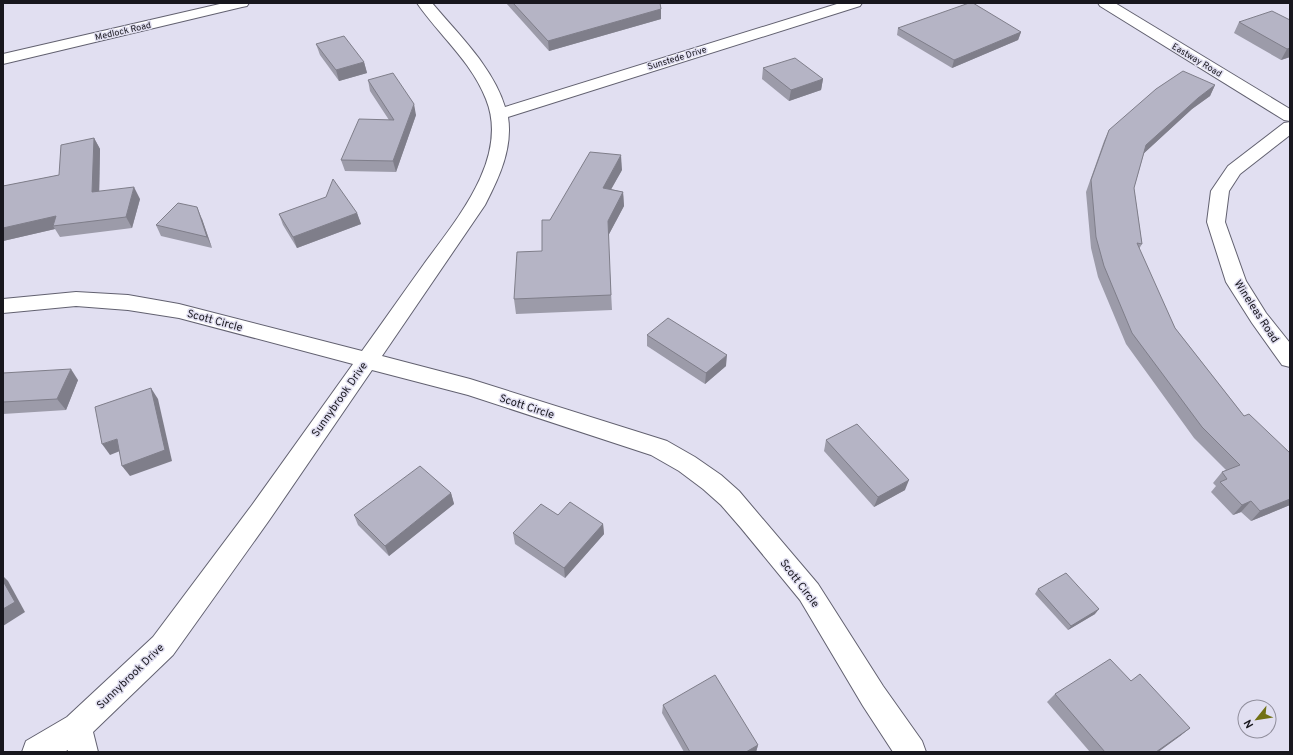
<svg xmlns="http://www.w3.org/2000/svg" width="1293" height="755" font-family="Overpass,sans-serif">
  <style>
    .lines { fill: none; stroke-linecap: round; stroke-linejoin: round }
    .minor-casing { stroke: #626170; stroke-width: 2 }
    .minor { fill: #fff; fill-rule: evenodd }
    .wall { fill: #9c9ba9 }
    .shaded-wall { fill: #7f7e8a }
    .building { fill: #b5b4c5; stroke: #7f7e8a }
    .labels { text-anchor: middle; stroke-width: 3; stroke-linejoin: round; paint-order: stroke }
    .far-street-label { font-size: 9px; fill: #18171e; stroke: #e1dff1 }
    .street-label { font-size: 11px; fill: #18171e; stroke: #e1dff1 }
  </style>
  <rect width="100%" height="100%" fill="#e1dff1"/>
  <g class="lines">
    <g class="minor-casing">
      <g id="minor">
        <polygon points="224,3 249,3 247,6 242,7 3,64 3,54"/>
        <path d="M417,3H432C458,34 493,67 505,107L840,3H862L860,6L508,117C513,148 499,178 485,205L382,356L470,379L667,441L695,457L721,475L739,491L818,584L883,686L922,741L926,752H893L863,706L800,600L741,528L721,505L703,489L679,471L651,455L468,395L372,370L270,519L173,655L93,732L98,752H68V750L64,752H22L26,741L67,717L153,637L252,505L353,364L179,318L128,310L76,306L3,313V299L76,292L128,295L179,304L362,351C383,322 403,293 424,264C456,220 510,158 486,99C471,61 439,35 417,3Z"/>
        <polygon points="1098,3 1115,3 1290,109 1290,121 1284,120 1100,6"/>
        <polygon points="1290,122 1290,135 1240,174 1229,191 1225,222 1246,281 1266,313 1290,343 1290,367 1282,365 1252,323 1226,282 1207,222 1211,191 1228,166 1284,123"/>
      </g>
    </g>
    <use href="#minor" class="minor"/>
  </g>
  <g class="wall">
    <polygon points="506,3 660,3 661,19 549,51"/>
    <polygon points="1290,20 1290,57 1281,60 1234,33 1239,22"/>
    <polygon points="898,28 1021,32 1018,40 952,68 897,35"/>
    <polygon points="316,44 364,62 367,73 339,81 320,55"/>
    <polygon points="763,68 823,79 821,90 789,101 762,79"/>
    <polygon points="368,80 416,115 396,172 345,171 341,160 389,120 370,91"/>
    <polygon points="1215,85 1210,96 1192,109 1144,153 1134,188 1142,244 1139,249 1175,328 1244,416 1290,453 1290,505 1251,521 1241,512 1233,515 1211,492 1216,486 1213,483 1222,472 1226,470 1194,438 1126,344 1098,277 1091,248 1086,192 1104,141 1109,130"/>
    <polygon points="94,138 100,149 99,191 140,199 132,228 60,237 55,229 3,241 3,186 59,175"/>
    <polygon points="622,170 611,189 623,192 624,206 608,236 612,310 516,314 514,299 542,251 550,220"/>
    <polygon points="357,213 361,224 297,248 283,225 279,214"/>
    <polygon points="202,219 212,248 161,236 156,225"/>
    <polygon points="647,335 726,366 705,384 647,346"/>
    <polygon points="3,373 78,380 66,410 3,414"/>
    <polygon points="826,440 905,490 874,507 824,451"/>
    <polygon points="451,493 454,504 389,556 358,525 354,515"/>
    <polygon points="558,515 603,524 604,534 565,578 515,544 513,533"/>
    <polygon points="1038,589 1095,614 1068,630 1035,594"/>
    <polygon points="1131,681 1190,728 1180,736 1158,752 1090,752 1047,702 1055,694"/>
    <polygon points="663,705 758,745 756,752 684,752 662,713"/>
  </g>
  <g class="shaded-wall">
    <polygon points="661,9 661,19 549,51 548,41"/>
    <polygon points="1021,32 1018,40 952,68 954,60"/>
    <polygon points="1290,48 1290,57 1281,60 1287,49"/>
    <polygon points="364,62 367,73 339,81 336,70"/>
    <polygon points="823,79 821,90 789,101 791,90"/>
    <polygon points="1215,85 1210,96 1192,109 1141,156 1146,145 1198,98"/>
    <polygon points="414,104 416,115 396,172 393,161"/>
    <polygon points="94,138 100,149 99,203 92,192"/>
    <polygon points="621,155 622,170 604,202 603,188"/>
    <polygon points="134,187 140,199 132,228 126,217"/>
    <polygon points="623,192 624,206 608,236 608,221"/>
    <polygon points="197,207 202,219 212,248 207,237"/>
    <polygon points="357,213 361,224 297,248 293,237"/>
    <polygon points="56,216 53,226 55,229 3,241 3,228"/>
    <polygon points="727,355 726,366 705,384 706,373"/>
    <polygon points="71,369 78,380 66,410 57,399"/>
    <polygon points="151,388 158,399 172,461 130,476 122,466"/>
    <polygon points="117,439 125,449 110,455 102,444"/>
    <polygon points="909,480 905,490 874,507 878,497"/>
    <polygon points="451,493 454,504 389,556 385,546"/>
    <polygon points="1290,499 1290,505 1251,521 1260,511"/>
    <polygon points="1251,501 1241,512 1233,515 1242,505"/>
    <polygon points="603,524 604,534 565,578 564,568"/>
    <polygon points="3,576 8,581 25,612 3,626"/>
    <polygon points="1099,609 1095,614 1068,630 1071,626"/>
    <polygon points="1190,728 1180,736 1158,752 1156,752"/>
    <polygon points="758,745 756,752 746,752"/>
  </g>
  <g class="building">
    <polygon points="513,3 660,3 661,9 548,41"/>
    <polygon points="969,3 973,3 1021,32 954,60 898,28"/>
    <polygon points="1272,11 1290,20 1290,48 1287,49 1239,22"/>
    <polygon points="344,36 364,62 336,70 316,44"/>
    <polygon points="795,58 823,79 791,90 763,68"/>
    <polygon points="1183,71 1215,85 1198,98 1146,145 1134,188 1142,244 1137,243 1175,328 1244,416 1249,414 1290,453 1290,499 1260,511 1251,501 1242,505 1220,482 1227,479 1222,472 1240,465 1202,427 1132,333 1104,266 1096,237 1091,180 1109,130 1156,89"/>
    <polygon points="393,73 414,104 393,161 341,160 359,119 394,120 368,80"/>
    <polygon points="94,138 92,192 134,187 126,217 53,226 56,216 3,228 3,186 59,175 61,145"/>
    <polygon points="590,152 621,155 603,188 623,192 608,221 611,295 514,299 517,252 542,251 542,220 550,220"/>
    <polygon points="333,179 357,213 293,237 279,214 326,197"/>
    <polygon points="178,203 197,207 207,237 156,225"/>
    <polygon points="668,318 727,355 706,373 647,335"/>
    <polygon points="71,369 57,399 3,402 3,373"/>
    <polygon points="151,388 165,450 122,466 117,439 102,444 95,407"/>
    <polygon points="857,424 909,480 878,497 826,440"/>
    <polygon points="420,466 451,493 385,546 354,515"/>
    <polygon points="570,502 603,524 564,568 513,533 541,504 558,515"/>
    <polygon points="1066,573 1099,609 1071,626 1038,589"/>
    <polygon points="3,581 15,602 3,609"/>
    <polygon points="1110,659 1131,681 1140,674 1190,728 1156,752 1105,752 1055,694"/>
    <polygon points="715,675 758,745 746,752 690,752 663,705"/>
  </g>
  <g class="labels">
    <g class="far-street-label">
      <text transform="translate(123 31) rotate(-13)" y="3">Medlock Road</text>
      <text transform="translate(677 58) rotate(-17)" y="3">Sunstede Drive</text>
      <text transform="translate(1197 60) rotate(31)" y="3">Eastway Road</text>
    </g>
    <g class="street-label">
      <text transform="translate(1257 311) rotate(57)" y="4">Wineleas Road</text>
      <text transform="translate(215 320) rotate(15)" y="4">Scott Circle</text>
      <text transform="translate(339 399) rotate(-55)" y="4">Sunnybrook Drive</text>
      <text transform="translate(527 406) rotate(18)" y="4">Scott Circle</text>
      <text transform="translate(800 583) rotate(53)" y="4">Scott Circle</text>
      <text transform="translate(130 676) rotate(-44)" y="4">Sunnybrook Drive</text>
    </g>
  </g>
  <rect width="1293" height="755" fill="none" stroke="#18171e" stroke-width="8"/>
  <g transform="translate(1257 719) rotate(240)"><circle r="19" fill="#e1dff1" stroke="#918f9d"/>
  <path d="M0-3L7 15L0 10L-7 15Z" fill="#727115"/>
  <text y="-6" font-size="11" font-weight="bold" text-anchor="middle" fill="#18171e">N</text>
  </g>
</svg>
